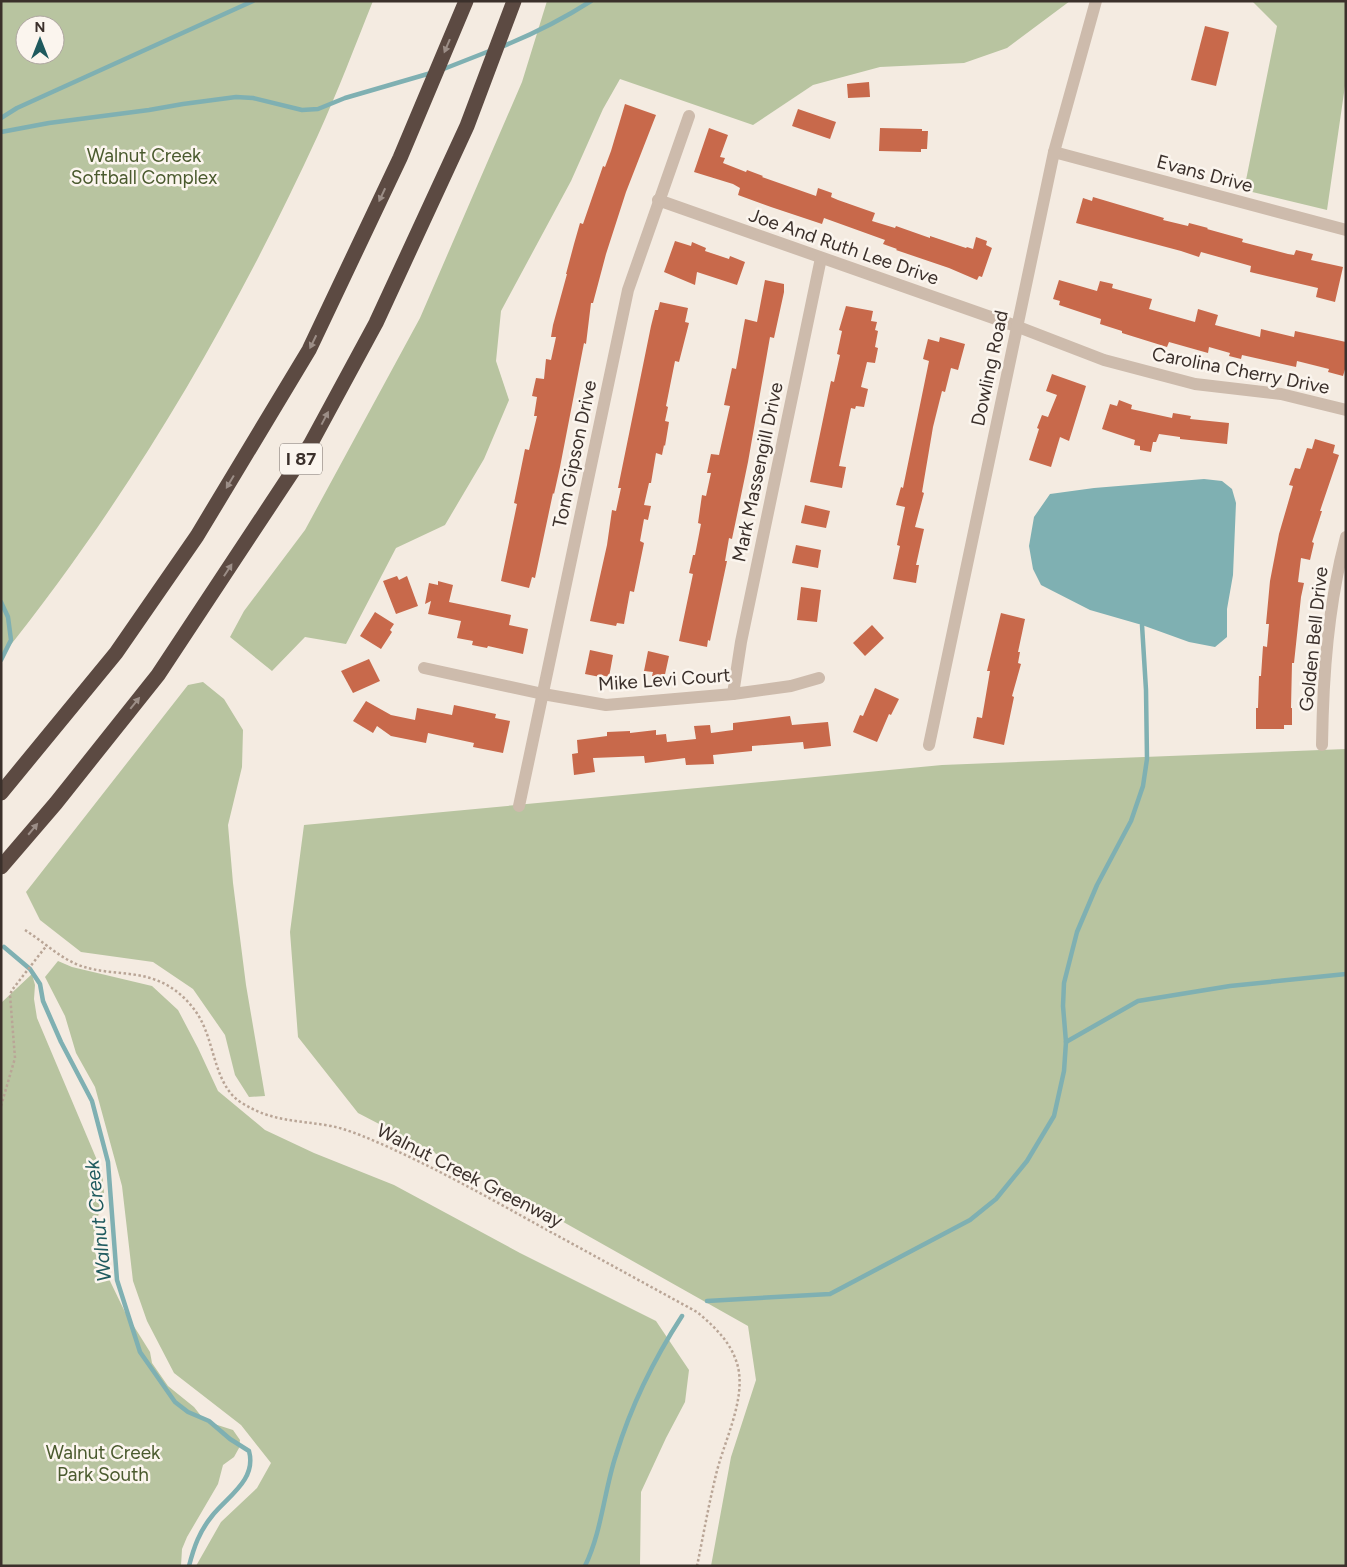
<svg xmlns="http://www.w3.org/2000/svg" width="1347" height="1567" font-family="Figtree,sans-serif">
  <style>
    .green { fill: #b8c4a0; fill-rule: evenodd }
    .water { fill: #7fb0b2 }
    .lines { fill: none; stroke-linecap: round; stroke-linejoin: round }
    .stream { stroke: #7fb0b2; stroke-width: 4.5 }
    .building { fill: #c8694b }
    .path { stroke: #b9a596; stroke-width: 2.5; stroke-dasharray: 2.5 2.5; stroke-linecap: butt }
    .minor { stroke: #cdbbac; stroke-width: 12 }
    .motorway { stroke: #5c4a42; stroke-width: 15 }
    .oneway { fill: #9c8e87 }
    .labels { text-anchor: middle; stroke-width: 5; stroke-linejoin: round; paint-order: stroke }
    .shield { fill: #fbf5ee; stroke: #756b66; stroke-width: 1 }
    .shield-label { font-size: 18px; font-weight: bold; fill: #3b302b }
    .park-label { font-size: 19px; fill: #4a5a2e; stroke: #fbf5ee }
    .street-label { font-size: 19px; fill: #3b302b; stroke: #fbf5ee }
    .water-label { font-size: 20px; font-style: italic; fill: #1f5a5e; stroke: #fbf5ee }
  </style>
  <rect width="100%" height="100%" fill="#f4ebe1"/>
  <g class="green">
    <path d="M1,1H373C355,46 338,91 318,135C233,320 129,498 1,657ZM25,25H55V55H25Z"/>
    <polygon points="547,1 1070,1 1007,48 964,63 880,67 813,85 753,125 620,79 603,109 571,181 501,311 496,361 509,400 484,459 445,525 396,548 346,644 305,637 272,671 230,637 244,611 305,530 420,318 522,82"/>
    <polygon points="1252,1 1346,1 1346,79 1327,210 1244,190 1277,26"/>
    <polygon points="203,682 224,699 243,730 242,767 228,825 233,883 246,985 265,1096 249,1097 235,1075 225,1035 193,989 153,962 81,952 40,920 26,892 188,685"/>
    <polygon points="1346,749 1346,1566 711,1566 731,1457 756,1380 748,1326 519,1197 358,1113 298,1037 290,932 304,825 942,765"/>
    <polygon points="58,961 72,967 152,986 178,1010 198,1048 218,1091 265,1130 314,1153 394,1185 520,1253 656,1321 689,1370 685,1402 666,1438 641,1492 640,1566 196,1566 221,1522 257,1488 271,1463 241,1425 174,1373 147,1321 133,1281 122,1186 95,1087 76,1053 65,1016 45,977"/>
    <polygon points="32,974 35,985 34,999 37,1018 102,1172 104,1192 95,1229 93,1248 102,1269 110,1281 125,1312 150,1352 152,1363 168,1386 194,1407 205,1421 233,1430 240,1440 239,1448 234,1457 223,1465 218,1484 187,1537 182,1549 181,1566 1,1566 1,1003"/>
  </g>
  <polygon class="water" points="1204,479 1222,481 1232,489 1236,503 1233,575 1227,609 1227,637 1215,647 1189,642 1142,625 1090,610 1041,585 1033,569 1029,546 1034,517 1050,494 1094,488"/>
  <g class="lines">
    <g class="stream">
      <path d="M501,47C533,34 563,19 591,1"/>
      <polyline points="441,70 492,50"/>
      <polyline points="1,118 17,108 253,1"/>
      <polyline points="1,132 49,123 149,110 183,104 236,97 253,98 302,110 318,109 345,98 431,73"/>
      <polyline points="1,602 8,617 11,640 1,660"/>
      <path d="M4,947L30,969L40,984L43,1001L61,1042L92,1101L108,1162L117,1280L140,1352L175,1402L188,1412L209,1421L230,1439L249,1451C257,1480 227,1497 212,1516C199,1532 194,1547 189,1566"/>
      <polyline points="1066,1042 1138,1001 1230,986 1346,974"/>
      <polyline points="707,1301 830,1294 970,1220 996,1199 1027,1161 1054,1116 1064,1071 1066,1042 1063,1006 1064,983 1077,932 1097,885 1131,821 1143,786 1147,759 1146,690 1142,625"/>
      <path d="M585,1566C602,1531 604,1491 616,1455C631,1406 654,1359 682,1316"/>
    </g>
  </g>
  <g class="building">
    <polygon points="1205,26 1229,32 1216,86 1191,80"/>
    <polygon points="869,82 870,97 848,98 847,84"/>
    <polygon points="625,104 656,115 626,192 606,254 593,303 591,303 586,344 584,343 560,467 554,494 553,493 535,578 532,577 529,588 501,581 517,504 514,503 525,449 529,450 537,416 534,416 537,397 532,396 536,378 544,379 546,359 551,360 556,337 551,337 553,325 567,274 566,274 574,244 580,223 583,224 603,166 605,167 611,151"/>
    <polygon points="798,109 836,122 830,139 792,126"/>
    <polygon points="709,128 728,135 720,157 725,158 723,163 746,172 747,170 763,176 762,177 816,196 818,188 832,193 831,197 838,200 875,213 872,221 895,228 896,226 930,238 930,236 966,248 967,247 973,249 976,237 987,241 986,245 992,248 982,277 979,276 977,280 949,268 896,250 897,249 883,244 885,240 824,218 822,224 771,207 738,195 740,188 733,184 694,172"/>
    <polygon points="880,128 922,129 922,131 928,131 927,149 921,149 921,152 879,151"/>
    <polygon points="1093,197 1164,218 1163,220 1188,226 1189,223 1208,228 1207,229 1243,239 1242,242 1288,254 1294,255 1296,250 1313,254 1311,260 1343,267 1335,302 1316,297 1318,288 1250,272 1251,266 1201,252 1199,257 1181,251 1076,223 1083,198 1092,201"/>
    <polygon points="675,241 691,246 692,242 706,248 705,251 729,259 730,256 745,262 737,285 697,272 695,285 664,272"/>
    <polygon points="765,280 784,284 784,292 774,338 770,337 748,462 732,539 729,538 725,561 727,561 710,641 708,640 707,647 679,641 693,574 689,573 693,555 695,555 701,524 698,523 702,495 706,496 711,473 707,473 711,454 719,455 730,406 724,405 732,368 736,369 745,319 757,322"/>
    <polygon points="1059,280 1097,291 1100,281 1113,284 1112,288 1152,299 1149,309 1195,322 1198,309 1218,315 1215,325 1260,337 1261,329 1294,337 1295,331 1346,342 1346,366 1343,376 1328,372 1329,369 1297,361 1296,367 1242,355 1241,359 1229,356 1230,353 1209,347 1208,353 1169,342 1167,347 1122,333 1122,331 1100,324 1101,319 1059,305 1060,301 1053,299"/>
    <polygon points="660,302 688,308 685,322 689,323 679,362 675,361 666,406 668,407 665,421 669,422 665,446 664,445 662,455 656,453 651,483 649,483 644,505 651,506 648,520 644,519 640,541 644,543 634,592 630,591 624,624 617,623 616,626 590,621 607,545 612,510 616,511 621,488 618,488 651,326 655,310 658,310"/>
    <polygon points="846,306 873,311 871,321 877,322 875,330 878,331 875,347 878,348 875,363 867,362 861,387 868,389 864,407 856,406 855,409 851,408 839,466 846,467 842,488 810,482 831,381 834,382 840,355 837,354 842,331 839,330"/>
    <polygon points="940,337 965,344 958,370 951,368 945,392 942,391 933,427 922,492 924,493 915,527 924,529 916,565 919,565 916,583 893,579 900,546 897,545 905,507 896,505 901,487 903,488 929,361 923,359 928,339 939,342"/>
    <polygon points="1052,374 1086,386 1069,441 1060,437 1051,467 1029,460 1039,429 1037,428 1042,415 1048,417 1057,395 1046,391"/>
    <polygon points="1119,400 1132,405 1131,409 1172,418 1173,413 1191,416 1190,419 1229,423 1227,444 1180,439 1180,437 1159,434 1156,442 1153,442 1151,452 1140,450 1140,446 1134,445 1135,440 1102,429 1110,404 1117,406"/>
    <polygon points="1315,439 1335,445 1333,453 1339,455 1320,511 1322,511 1312,542 1314,543 1310,560 1301,558 1298,582 1304,583 1301,597 1294,663 1292,663 1291,708 1292,708 1292,725 1284,725 1284,729 1256,729 1256,708 1258,708 1259,676 1261,676 1263,646 1267,647 1269,624 1266,624 1270,581 1279,534 1293,486 1289,485 1295,468 1300,469 1307,448 1312,449"/>
    <polygon points="805,505 830,511 826,528 801,523"/>
    <polygon points="796,545 821,550 818,568 792,563"/>
    <polygon points="397,576 399,580 407,576 418,606 396,614 383,581"/>
    <polygon points="438,581 453,585 449,602 511,615 509,625 528,629 523,654 488,646 487,648 472,645 473,641 457,638 461,621 428,614 431,601 425,604 429,583 438,585"/>
    <polygon points="801,587 821,590 817,622 797,620"/>
    <polygon points="375,612 394,624 390,630 392,632 381,649 360,636"/>
    <polygon points="1001,613 1025,619 1018,652 1020,652 1018,663 1021,664 1012,696 1014,697 1004,745 973,738 977,717 982,718 990,671 987,671"/>
    <polygon points="872,625 884,638 865,656 853,643"/>
    <polygon points="590,650 613,655 609,677 601,675 600,677 585,674"/>
    <polygon points="648,651 669,656 664,679 652,676 653,672 644,671"/>
    <polygon points="369,659 380,681 353,693 341,671"/>
    <polygon points="875,688 899,699 891,715 889,714 877,742 853,732 860,715 863,716"/>
    <polygon points="366,701 391,715 415,720 417,708 452,715 454,705 496,714 495,718 510,721 503,753 473,747 474,743 428,733 426,743 391,736 377,726 373,733 353,721"/>
    <polygon points="790,716 792,725 828,722 831,746 804,749 803,742 752,746 752,751 713,755 714,764 686,765 685,758 645,763 644,756 593,758 595,772 574,775 572,754 578,753 577,740 607,736 607,732 630,731 630,733 656,730 656,735 666,734 667,742 696,739 694,726 710,725 711,733 733,730 733,723"/>
  </g>
  <g class="lines">
    <g class="path">
      <path d="M25,930C42,941 58,956 76,964C112,979 148,965 182,996C192,1005 200,1016 205,1029C215,1053 218,1089 242,1103C272,1122 298,1120 331,1126C342,1128 355,1133 365,1137C425,1162 482,1194 538,1225C591,1254 644,1283 697,1312C715,1327 732,1343 738,1367C746,1402 722,1445 715,1479C708,1508 703,1537 697,1566"/>
      <polyline points="1,1106 15,1058 10,995 12,990 47,945"/>
    </g>
    <g class="minor">
      <polyline points="1054,152 1346,230"/>
      <polyline points="658,200 1016,326 1104,360 1195,384 1281,394 1346,410"/>
      <polyline points="424,668 543,694 606,705 733,694 791,686 819,678"/>
      <polyline points="733,694 741,642 821,258"/>
      <polyline points="929,745 1054,152 1096,1"/>
      <path d="M1322,745C1323,675 1328,605 1346,537"/>
      <polyline points="519,806 628,290 689,116"/>
    </g>
    <g class="motorway">
      <polyline points="1,793 116,653 197,536 309,350 400,158 466,1"/>
      <polyline points="1,867 56,803 158,675 310,445 376,323 467,126 514,1"/>
    </g>
  </g>
  <defs><path id="oneway-solid" d="M-6-.8H1V-3.2L6.5 0L1 3.2V.8H-6Z" transform="scale(1.25)"/></defs>
  <g class="oneway">
    <use href="#oneway-solid" transform="translate(447 46) rotate(113)"/>
    <use href="#oneway-solid" transform="translate(382 195) rotate(115)"/>
    <use href="#oneway-solid" transform="translate(313 342) rotate(116)"/>
    <use href="#oneway-solid" transform="translate(325 418) rotate(-62)"/>
    <use href="#oneway-solid" transform="translate(230 482) rotate(121)"/>
    <use href="#oneway-solid" transform="translate(228 570) rotate(-57)"/>
    <use href="#oneway-solid" transform="translate(135 703) rotate(-51)"/>
    <use href="#oneway-solid" transform="translate(33 829) rotate(-50)"/>
  </g>
  <g class="labels">
    <rect class="shield" x="280" y="443.5" width="42" height="31" rx="4"/>
    <g class="shield-label">
      <text x="301" y="465">I 87</text>
    </g>
    <g class="park-label">
      <text x="144" y="162">Walnut Creek<tspan x="144" dy="22">Softball Complex</tspan></text>
      <text x="103" y="1459">Walnut Creek<tspan x="103" dy="22">Park South</tspan></text>
    </g>
    <g class="street-label">
      <text transform="translate(1205 173) rotate(15)" y="7">Evans Drive</text>
      <text transform="translate(844 246) rotate(19)" y="7">Joe And Ruth Lee Drive</text>
      <text transform="translate(989 368) rotate(-78)" y="7">Dowling Road</text>
      <text transform="translate(1241 370) rotate(11)" y="7">Carolina Cherry Drive</text>
      <text transform="translate(574 454) rotate(-78)" y="7">Tom Gipson Drive</text>
      <text transform="translate(757 472) rotate(-78)" y="7">Mark Massengill Drive</text>
      <text transform="translate(1313 639) rotate(-84)" y="7">Golden Bell Drive</text>
      <text transform="translate(664 679) rotate(-4)" y="7">Mike Levi Court</text>
      <text transform="translate(470 1175) rotate(27)" y="7">Walnut Creek Greenway</text>
    </g>
    <g class="water-label">
      <text transform="translate(98 1221) rotate(-96)" y="7">Walnut Creek</text>
    </g>
  </g>
  <rect width="1347" height="1567" fill="none" stroke="#3b302b" stroke-width="5"/>
  <g transform="translate(40 40)"><circle r="24" fill="#fbf5ee" stroke="#aea6a0"/>
  <path d="M0-4L9 19L0 12L-9 19Z" fill="#1f5a5e"/>
  <text y="-8" font-size="14" font-weight="bold" text-anchor="middle" fill="#3b302b">N</text>
  </g>
</svg>
